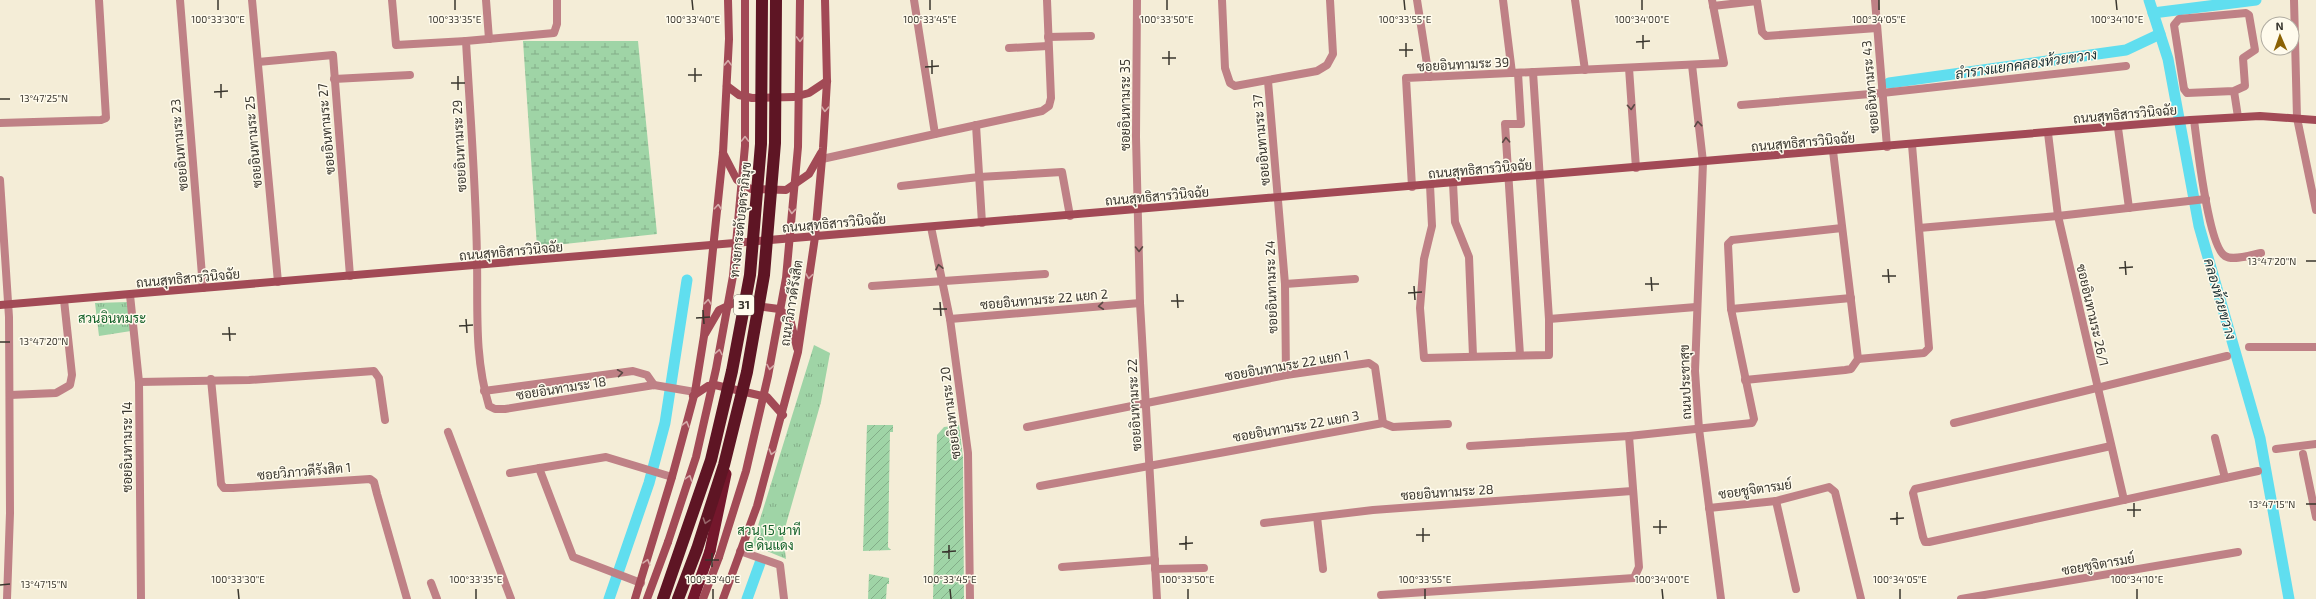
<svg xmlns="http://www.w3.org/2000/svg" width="2316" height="599" font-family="'Exo 2',Sarabun,sans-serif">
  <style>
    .wetland { fill: url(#wetland-marsh) }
    .park { fill: url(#park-tufts) }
    .garden { fill: url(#garden-furrows) }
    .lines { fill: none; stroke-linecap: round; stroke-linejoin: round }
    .canal { stroke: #60deef; stroke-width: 11 }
    .minor { stroke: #bf8186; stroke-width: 8 }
    .tertiary { stroke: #bf8186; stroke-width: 8 }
    .secondary { stroke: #a24a56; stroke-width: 8 }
    .trunk { stroke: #74172c; stroke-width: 11 }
    .secondary-bridge { stroke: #a24a56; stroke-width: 8 }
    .trunk-bridge { stroke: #74172c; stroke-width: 11 }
    .motorway-bridge { stroke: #5e1524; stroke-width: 12 }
    .oneway { stroke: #d5aba9 }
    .oneway2 { stroke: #5a4944 }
    .oneway3 { stroke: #96666a }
    .ticks { fill: none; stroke: #39362e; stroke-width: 1.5 }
    .labels { text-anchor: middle; stroke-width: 3; stroke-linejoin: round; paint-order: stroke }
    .shield { fill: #fffbed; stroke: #747167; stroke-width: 1 }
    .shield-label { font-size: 12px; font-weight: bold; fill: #39362e }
    .street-label { font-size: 13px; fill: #39362e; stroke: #fffbed }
    .park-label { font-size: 13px; fill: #13612a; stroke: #fffbed }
    .water-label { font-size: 14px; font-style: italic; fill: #1a3034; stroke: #fffbed }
    .ticks-label { font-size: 10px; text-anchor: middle; fill: #39362e; stroke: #fffbed; stroke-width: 3; stroke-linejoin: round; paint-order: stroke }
  </style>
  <defs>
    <pattern id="wetland-marsh" width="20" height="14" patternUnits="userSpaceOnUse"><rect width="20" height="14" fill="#9fd4a6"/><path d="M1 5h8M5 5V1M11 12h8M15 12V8" fill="none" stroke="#83ad88"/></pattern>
    <pattern id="park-tufts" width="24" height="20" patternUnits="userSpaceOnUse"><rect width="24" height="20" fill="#9fd4a6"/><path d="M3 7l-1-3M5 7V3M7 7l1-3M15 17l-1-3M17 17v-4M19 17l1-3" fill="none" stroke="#83ad88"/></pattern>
    <pattern id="garden-furrows" width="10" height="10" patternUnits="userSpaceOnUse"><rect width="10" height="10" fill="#9fd4a6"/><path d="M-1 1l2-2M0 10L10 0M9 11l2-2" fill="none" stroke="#83ad88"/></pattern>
  </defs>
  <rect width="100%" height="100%" fill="#f4edd7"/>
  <polygon class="wetland" points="523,41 638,41 657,234 537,247"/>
  <g class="park">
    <polygon points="128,302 131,331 99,336 95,303"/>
    <polygon points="814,345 830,353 821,402 783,535 786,559 752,545"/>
  </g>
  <g class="garden">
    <polygon points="867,425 893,425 893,432 890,432 888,547 891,550 863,551"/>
    <polygon points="959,425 963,458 964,599 933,599 937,435 944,427"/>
    <polygon points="869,574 889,578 889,584 887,584 886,599 868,599"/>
  </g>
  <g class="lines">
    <g class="canal">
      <polyline points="2149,0 2168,59 2199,226 2260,438 2289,599"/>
      <polyline points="2153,13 2256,0"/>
      <polyline points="1889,83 2126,50 2160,34"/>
      <polyline points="609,599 649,483 665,423 687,280"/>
      <polyline points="747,599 760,563"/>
    </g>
    <g class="minor">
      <polyline points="180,0 203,288"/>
      <polyline points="252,0 278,282"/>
      <polyline points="392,0 396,45 466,41"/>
      <polyline points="486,0 489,39"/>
      <path d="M557,0V24L554,33L466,41C470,113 476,186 477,259C478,310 474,356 489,406L495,409H505L654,385L695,392"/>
      <polyline points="1137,0 1136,137 1140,303 1157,599"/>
      <polyline points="1222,0 1225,68 1230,83 1235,86 1317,71 1327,65 1333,54 1330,0"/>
      <polyline points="1417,0 1429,77"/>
      <polyline points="1503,0 1512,73"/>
      <polyline points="1575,0 1585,70"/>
      <polyline points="1875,0 1887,147"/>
      <polyline points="2294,0 2297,118 2316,210"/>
      <polyline points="1713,6 1757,1 1762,32 1766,36 1877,28"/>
      <polyline points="1048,37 1091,36"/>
      <polyline points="1009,48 1048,46"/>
      <polyline points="258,62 333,55 350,276"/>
      <polyline points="1692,65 1703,162"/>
      <polyline points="1629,68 1636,168"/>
      <polyline points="1518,73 1521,124 1505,124 1520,355"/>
      <polyline points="334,79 410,75"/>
      <polyline points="1268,81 1285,284 1286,375"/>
      <polyline points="2234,91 2245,86 2243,58 2255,50 2249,15 2246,13 2179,19 2174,25 2184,89 2187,93 2234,91 2238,117"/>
      <polyline points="1741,105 1882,93 2126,66"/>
      <path d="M2194,120C2197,142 2208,246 2225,256C2233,261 2251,255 2261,253"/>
      <polyline points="0,123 101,120 106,118 99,0"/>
      <polyline points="976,125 982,223"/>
      <polyline points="2118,128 2129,208"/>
      <polyline points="2048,133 2058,216 2124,500"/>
      <polyline points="935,134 1042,111 1049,106 1051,98 1047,0"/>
      <polyline points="822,159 935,134 914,0"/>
      <polyline points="0,180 9,317 10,513 7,599"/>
      <polyline points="1453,183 1455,222 1469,257 1473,356"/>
      <polyline points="1430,185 1432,226 1424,259 1420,308 1424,358 1549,355 1549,319 1533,72"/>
      <polyline points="901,186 979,177 1062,172 1070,216"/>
      <polyline points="1412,187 1406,78 1724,63 1712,0"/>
      <polyline points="931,227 950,319 968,453 970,599"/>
      <polyline points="1919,228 2058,216 2206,199"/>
      <polyline points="1285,284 1355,279"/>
      <polyline points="872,286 1045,274"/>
      <polyline points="130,295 139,382 141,599"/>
      <polyline points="1731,309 1851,298"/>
      <polyline points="950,319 1140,303"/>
      <polyline points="1549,319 1696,307"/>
      <polyline points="2249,347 2316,347"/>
      <polyline points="1858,359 1924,353 1929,348 1912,145"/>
      <polyline points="211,379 221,484 224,488 233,488 370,479 374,482 377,494 407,599"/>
      <polyline points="1745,380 1845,370 1851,369 1858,359 1833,151"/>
      <polyline points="139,382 249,380 374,371 379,378 385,420"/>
      <polyline points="484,391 633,371 647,375 654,385"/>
      <polyline points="10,395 56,393 70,385 72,375 64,300"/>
      <polyline points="1954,423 2227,356"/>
      <polyline points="1027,427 1286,375 1369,363 1375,367 1383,423"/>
      <polyline points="448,432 511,599"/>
      <polyline points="2215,438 2225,478"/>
      <polyline points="1470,446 1629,436 1752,423 1754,419 1731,309 1728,244 1732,240 1842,228"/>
      <polyline points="2111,446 1915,489 1913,493 1923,537 1925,542 1929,542 2258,471"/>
      <polyline points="2276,449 2316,444"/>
      <polyline points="2303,454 2316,517"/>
      <polyline points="539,468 573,557 641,583"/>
      <polyline points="510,473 606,457 672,477"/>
      <polyline points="1040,486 1383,423 1393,427 1448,424"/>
      <polyline points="1776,501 1796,589"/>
      <polyline points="1709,508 1776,501 1829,487 1835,492 1861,599"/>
      <polyline points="1317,517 1323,569"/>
      <polyline points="1264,523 1373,510 1632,491"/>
      <polyline points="740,551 780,565 784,599"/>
      <polyline points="1062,567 1155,560"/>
      <polyline points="1155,569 1204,568"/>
      <polyline points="431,583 437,599"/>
      <polyline points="1381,595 1634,578 1639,567 1629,436"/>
      <polyline points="1961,599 2238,552"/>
    </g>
    <polyline class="tertiary" points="1703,162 1695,371 1699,429 1721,599"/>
    <g class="secondary">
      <polyline points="727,86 739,95 752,98 794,97 809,93 827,81"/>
      <polyline points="723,153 737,180 751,189 786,190 809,174 821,153"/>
      <polyline points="0,305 2190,120 2260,116 2316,120"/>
      <polyline points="705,334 719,310 734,303 779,309 790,319 797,348"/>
      <polyline points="693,396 708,386 715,385 767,397 783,415"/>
      <polyline points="635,599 672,477 695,392 704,336 723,153 729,39 728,0"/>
      <polyline points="647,599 668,542"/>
      <polyline points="703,599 719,557"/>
      <polyline points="723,599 757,506 798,352 815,237 823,148 827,81 825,0"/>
    </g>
    <polyline class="trunk" points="693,599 710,551"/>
    <g class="secondary-bridge">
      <polyline points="668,542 696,457 716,369 733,276 745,146 745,0"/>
      <polyline points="719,557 746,471 768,376 786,278 798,147 800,0"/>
    </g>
    <polyline class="trunk-bridge" points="710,551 726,474"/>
    <g class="motorway-bridge">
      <polyline points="663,599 711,460 732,371 750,275 761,144 762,0"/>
      <polyline points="678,599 697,549 724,465 747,372 764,275 775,143 776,0"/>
    </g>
  </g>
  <defs><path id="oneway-chevron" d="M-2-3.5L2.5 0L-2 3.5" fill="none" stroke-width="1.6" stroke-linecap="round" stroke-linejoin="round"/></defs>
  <g class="oneway">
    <use href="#oneway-chevron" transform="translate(800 39) rotate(91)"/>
    <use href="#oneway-chevron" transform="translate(728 63) rotate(-88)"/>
    <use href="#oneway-chevron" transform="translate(825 109) rotate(93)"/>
    <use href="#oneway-chevron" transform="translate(745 139) rotate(-89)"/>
    <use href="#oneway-chevron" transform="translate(718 207) rotate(-85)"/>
    <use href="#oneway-chevron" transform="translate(792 211) rotate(95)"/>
    <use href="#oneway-chevron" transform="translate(809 276) rotate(98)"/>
    <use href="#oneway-chevron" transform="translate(708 302) rotate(-84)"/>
    <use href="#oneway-chevron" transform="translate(719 352) rotate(-80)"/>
    <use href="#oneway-chevron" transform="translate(770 367) rotate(100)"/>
    <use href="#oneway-chevron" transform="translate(686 424) rotate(-75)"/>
    <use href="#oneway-chevron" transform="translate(772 452) rotate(106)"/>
    <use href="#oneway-chevron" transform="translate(689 478) rotate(-72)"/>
    <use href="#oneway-chevron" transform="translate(647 562) rotate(-74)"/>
  </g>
  <g class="oneway2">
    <use href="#oneway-chevron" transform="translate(1631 107) rotate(86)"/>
    <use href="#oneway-chevron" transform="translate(1698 124) rotate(-96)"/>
    <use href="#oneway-chevron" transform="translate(1506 140) rotate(-93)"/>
    <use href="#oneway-chevron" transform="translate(1139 249) rotate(89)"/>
    <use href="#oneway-chevron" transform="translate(939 267) rotate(-102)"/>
    <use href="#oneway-chevron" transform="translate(1101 306) rotate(174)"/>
    <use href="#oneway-chevron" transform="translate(620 373) rotate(-8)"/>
  </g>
  <use class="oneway3" href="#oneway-chevron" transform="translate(706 521) rotate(108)"/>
  <path class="ticks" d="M218,0V10M455,0V10M692,0L693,10M930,0V10M1167,0V10M1404,0L1405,10M1642,0V10M1879,0V10M2116,0L2117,10M1643,35V49M1636,42L1650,41M1406,43V57M1399,50H1413M1169,51V65M1162,58H1176M932,60V74M925,67L939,66M695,68V82M688,75H702M458,76V90M451,83H465M221,84V98M214,92L228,91M0,99H10M2125,261L2126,275M2306,261H2316M2119,268L2133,267M1888,269L1889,283M1882,276H1896M1651,277L1652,291M1645,284H1659M1414,286L1415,300M1408,293L1422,292M1177,294L1178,308M1171,301H1184M940,302L941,316M933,309H947M703,310L704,324M696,318L710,317M466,319L467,333M459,326L473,325M229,327L230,341M222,334H236M0,342H10M2134,503V517M2306,504H2316M2127,510H2141M1897,512V525M1890,519L1904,518M1660,520V534M1653,527H1667M1423,528V542M1416,535H1430M1186,536V550M1179,544L1193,543M949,545V559M942,552L956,551M712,553V567M705,560H719M0,585L10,584M238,589L239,599M476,589V599M713,589V599M950,589L951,599M1188,589V599M1425,589V599M1662,589L1663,599M1900,589V599M2137,589V599"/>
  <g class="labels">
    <rect class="shield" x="734" y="295" width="20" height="20" rx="3"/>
    <g class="shield-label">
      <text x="744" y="309">31</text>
    </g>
    <g class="street-label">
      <text transform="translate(1463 64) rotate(-3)" y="5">ซอยอินทามระ 39</text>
      <text transform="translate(1870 87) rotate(-95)" y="5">ซอยอินทามระ 43</text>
      <text transform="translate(1125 105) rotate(-90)" y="5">ซอยอินทามระ 35</text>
      <text transform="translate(2125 114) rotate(-5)" y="5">ถนนสุทธิสารวินิจฉัย</text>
      <text transform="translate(326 129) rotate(-95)" y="5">ซอยอินทามระ 27</text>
      <text transform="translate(1261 140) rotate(-95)" y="5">ซอยอินทามระ 37</text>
      <text transform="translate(253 142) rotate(-95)" y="5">ซอยอินทามระ 25</text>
      <text transform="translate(1803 142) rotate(-5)" y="5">ถนนสุทธิสารวินิจฉัย</text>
      <text transform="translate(179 145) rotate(-95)" y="5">ซอยอินทามระ 23</text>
      <text transform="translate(459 146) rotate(-93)" y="5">ซอยอินทามระ 29</text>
      <text transform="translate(1480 169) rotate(-5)" y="5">ถนนสุทธิสารวินิจฉัย</text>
      <text transform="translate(1157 196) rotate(-5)" y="5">ถนนสุทธิสารวินิจฉัย</text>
      <text transform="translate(740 220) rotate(-84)" y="5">ทางยกระดับอุตราภิมุข</text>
      <text transform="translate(834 223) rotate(-5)" y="5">ถนนสุทธิสารวินิจฉัย</text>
      <text transform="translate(511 251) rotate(-5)" y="5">ถนนสุทธิสารวินิจฉัย</text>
      <text transform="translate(188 278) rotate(-5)" y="5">ถนนสุทธิสารวินิจฉัย</text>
      <text transform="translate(1271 287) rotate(-92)" y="5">ซอยอินทามระ 24</text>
      <text transform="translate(1044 299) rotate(-5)" y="5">ซอยอินทามระ 22 แยก 2</text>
      <text transform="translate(791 303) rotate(-81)" y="5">ถนนวิภาวดีรังสิต</text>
      <text transform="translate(2093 315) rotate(77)" y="5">ซอยอินทามระ 26/1</text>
      <text transform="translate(1287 365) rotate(-10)" y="5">ซอยอินทามระ 22 แยก 1</text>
      <text transform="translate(1685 382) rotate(-92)" y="5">ถนนประชาสุข</text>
      <text transform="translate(561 388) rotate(-9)" y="5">ซอยอินทามระ 18</text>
      <text transform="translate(1134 405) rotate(-93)" y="5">ซอยอินทามระ 22</text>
      <text transform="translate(950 413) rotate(-97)" y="5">ซอยอินทามระ 20</text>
      <text transform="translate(1296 426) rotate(-10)" y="5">ซอยอินทามระ 22 แยก 3</text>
      <text transform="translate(127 447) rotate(-90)" y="5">ซอยอินทามระ 14</text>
      <text transform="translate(304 471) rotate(-5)" y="5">ซอยวิภาวดีรังสิต 1</text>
      <text transform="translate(1755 489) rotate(-8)" y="5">ซอยชูจิตารมย์</text>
      <text transform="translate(1447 492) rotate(-4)" y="5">ซอยอินทามระ 28</text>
      <text transform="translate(2098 564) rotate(-10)" y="5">ซอยชูจิตารมย์</text>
    </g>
    <g class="park-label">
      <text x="112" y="323">สวนอินทมระ</text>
      <text x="769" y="535">สวน 15 นาที<tspan x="769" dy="15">@ ดินแดง</tspan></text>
    </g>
    <g class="water-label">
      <text transform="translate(2026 64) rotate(-8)" y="5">ลำรางแยกคลองห้วยขวาง</text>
      <text transform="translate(2220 299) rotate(74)" y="5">คลองห้วยขวาง</text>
    </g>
  </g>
  <g class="ticks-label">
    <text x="218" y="23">100°33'30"E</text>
    <text x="455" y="23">100°33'35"E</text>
    <text x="693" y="23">100°33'40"E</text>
    <text x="930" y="23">100°33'45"E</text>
    <text x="1167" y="23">100°33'50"E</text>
    <text x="1405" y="23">100°33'55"E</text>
    <text x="1642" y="23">100°34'00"E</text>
    <text x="1879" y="23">100°34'05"E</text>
    <text x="2117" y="23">100°34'10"E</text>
    <text x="44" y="102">13°47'25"N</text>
    <text x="2272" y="265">13°47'20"N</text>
    <text x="44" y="345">13°47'20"N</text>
    <text x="2272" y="508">13°47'15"N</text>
    <text x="238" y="583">100°33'30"E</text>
    <text x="476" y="583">100°33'35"E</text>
    <text x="713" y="583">100°33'40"E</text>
    <text x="950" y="583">100°33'45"E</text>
    <text x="1188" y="583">100°33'50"E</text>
    <text x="1425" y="583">100°33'55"E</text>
    <text x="1662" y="583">100°34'00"E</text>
    <text x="1900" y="583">100°34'05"E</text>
    <text x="2137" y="583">100°34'10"E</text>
    <text x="44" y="588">13°47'15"N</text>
  </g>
  <g transform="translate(2280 36) rotate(358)"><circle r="19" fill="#fffbed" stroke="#b0aca1"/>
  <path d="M0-3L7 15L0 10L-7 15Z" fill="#8b6204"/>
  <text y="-6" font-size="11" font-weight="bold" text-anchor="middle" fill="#39362e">N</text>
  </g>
</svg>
